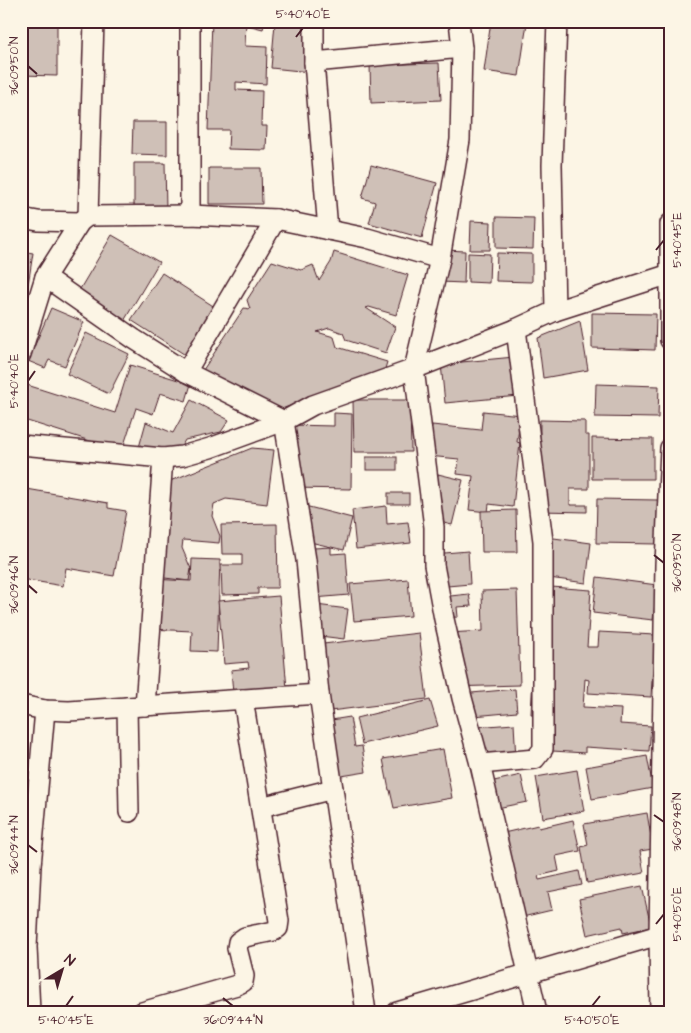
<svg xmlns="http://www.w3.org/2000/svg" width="691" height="1033" font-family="'Architects Daughter',sans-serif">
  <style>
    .building { fill: #cfc0b7; stroke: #4a1f2b }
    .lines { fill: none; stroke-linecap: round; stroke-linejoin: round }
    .street-casing { stroke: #4a1f2b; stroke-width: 22 }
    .street { stroke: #fcf5e5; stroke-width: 19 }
    .ticks { fill: none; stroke: #4a1f2b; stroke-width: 2 }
    .neatline { fill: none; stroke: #4a1f2b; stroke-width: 2 }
    .ticks-label { font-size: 12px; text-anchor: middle; fill: #4a1f2b }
  </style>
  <rect width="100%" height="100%" fill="#fcf5e5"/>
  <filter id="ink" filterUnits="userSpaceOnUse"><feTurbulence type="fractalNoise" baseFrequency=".02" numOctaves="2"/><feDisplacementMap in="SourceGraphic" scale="10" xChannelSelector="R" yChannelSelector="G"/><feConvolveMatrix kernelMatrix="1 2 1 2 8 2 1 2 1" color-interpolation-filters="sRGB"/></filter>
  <g filter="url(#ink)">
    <g class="building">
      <polygon points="21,21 57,21 57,76 21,75"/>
      <polygon points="212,21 246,21 245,46 267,47 266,84 236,82 236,90 262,91 261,126 267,126 266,150 228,149 229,130 208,130"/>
      <polygon points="248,21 265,21 263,29 247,25"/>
      <polygon points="491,21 527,23 519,76 484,71"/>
      <polygon points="275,23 311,26 310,72 271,68"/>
      <polygon points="439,63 441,100 371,103 370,65"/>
      <polygon points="133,122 167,122 167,155 132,154"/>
      <polygon points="134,163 165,163 166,208 134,208"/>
      <polygon points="371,165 437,183 422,238 369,223 375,202 362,198"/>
      <polygon points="209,168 261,168 262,204 209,204"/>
      <polygon points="496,217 534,218 533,249 496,248"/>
      <polygon points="471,221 491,222 490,250 470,250"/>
      <polygon points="112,235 159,262 124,321 77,294"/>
      <polygon points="446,250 465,251 464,283 440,282"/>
      <polygon points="21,251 33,253 21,330"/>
      <polygon points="334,252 408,275 396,315 369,307 366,308 395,327 386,353 346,340 343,333 329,328 317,332 334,337 337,347 387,362 384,372 276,411 247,392 203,370 244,308 250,309 247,300 272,261 301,270 313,265 319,281 331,262"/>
      <polygon points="468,253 490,254 489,283 468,282"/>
      <polygon points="497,253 532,254 532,282 496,281"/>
      <polygon points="162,273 221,311 190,358 131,320"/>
      <polygon points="51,308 84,322 65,366 49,360 45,368 28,361"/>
      <polygon points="592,313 656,314 655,350 592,348"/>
      <polygon points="580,321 588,370 543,378 538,338"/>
      <polygon points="86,333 129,354 109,394 67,374"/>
      <polygon points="525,356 529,395 445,403 441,364"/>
      <polygon points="130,365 191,384 186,401 160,393 153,414 136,408 122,451 21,419 21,395 24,384 115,413"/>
      <polygon points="596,384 659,386 658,418 595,417"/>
      <polygon points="191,400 229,420 221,432 185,440 177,454 138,451 146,422 173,433"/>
      <polygon points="353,400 410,400 411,452 354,452"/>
      <polygon points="483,411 521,415 517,442 520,443 513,507 489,504 488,512 469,510 473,476 457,474 459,459 428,456 432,425 481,430"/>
      <polygon points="334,413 352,414 351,489 291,488 291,425 334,426"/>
      <polygon points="540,420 585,421 585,435 589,435 589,489 570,489 570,505 587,505 587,512 539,511"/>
      <polygon points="592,438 653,439 653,479 592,479"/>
      <polygon points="252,448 274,450 267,504 226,499 214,504 212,516 220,536 219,543 183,540 182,548 191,569 189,581 149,576 160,485"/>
      <rect x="366" y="457" width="31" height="13"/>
      <polygon points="438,474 463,480 452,525 427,519"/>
      <polygon points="21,488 108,503 108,508 126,511 114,576 66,568 63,586 21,579"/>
      <rect x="388" y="493" width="21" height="11"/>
      <polygon points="597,499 658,500 658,544 596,543"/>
      <polygon points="301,505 352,518 344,550 293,538"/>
      <polygon points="386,506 387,524 408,522 411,543 356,549 352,510"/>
      <polygon points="516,510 517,552 482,552 481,511"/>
      <polygon points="277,524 278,588 258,588 258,594 222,595 221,565 242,565 242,554 222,554 221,525"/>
      <polygon points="539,536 591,543 586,583 534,576"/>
      <polygon points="331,547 331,554 346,553 349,595 302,599 297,549"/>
      <polygon points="468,551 470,584 436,587 433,554"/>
      <polygon points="192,559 220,560 217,652 191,651 192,631 150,629 151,579 191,581"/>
      <polygon points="597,577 657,585 653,620 593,613"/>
      <polygon points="408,579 411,616 354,621 350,584"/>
      <polygon points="538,586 591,590 587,647 598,647 599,632 655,635 651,697 588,693 589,680 585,679 583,707 621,709 620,724 651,726 649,751 585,747 585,753 536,750 551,715 531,714"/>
      <polygon points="517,590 520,685 450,687 448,633 483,631 482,591"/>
      <polygon points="469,594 471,606 457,607 458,617 443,618 441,597"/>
      <polygon points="279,596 287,689 233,693 231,670 249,668 248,662 224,664 218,601"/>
      <polygon points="308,604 348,609 344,639 304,634"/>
      <polygon points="419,633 427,699 314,713 306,646"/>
      <polygon points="515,689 517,712 463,717 461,694"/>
      <polygon points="430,700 438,726 362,744 356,718"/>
      <polygon points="350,717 355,747 362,746 366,772 323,779 313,723"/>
      <polygon points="514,724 516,759 476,762 474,727"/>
      <polygon points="443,749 452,798 394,808 390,790 389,790 383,759"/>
      <polygon points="647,756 653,788 592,799 586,767"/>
      <polygon points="577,770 584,811 543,818 536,777"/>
      <polygon points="521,775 527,802 492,809 485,783"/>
      <polygon points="647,813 653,849 640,851 644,873 587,883 581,847 588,845 584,824"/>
      <polygon points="573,820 580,851 556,856 559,871 538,876 539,880 579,871 582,885 548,892 552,910 514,919 495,835 538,825 539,828"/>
      <polygon points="642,886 651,927 623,933 622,927 587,935 579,899"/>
    </g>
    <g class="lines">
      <g class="street-casing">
        <g id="street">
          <polyline points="314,21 314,62 328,230"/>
          <polyline points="459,21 462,48 460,140 440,259 414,369 434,527 434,565 444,619 462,698 480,764 537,1012"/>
          <polyline points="314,62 462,48"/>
          <polyline points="190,215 190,21"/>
          <polyline points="88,216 94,21"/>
          <polyline points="21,218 38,221 80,222 88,216 190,215 276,219 367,238 440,259"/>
          <polyline points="670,224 670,340"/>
          <polyline points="45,277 134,339 186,372 284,421 306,560 319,694 366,1012"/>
          <polyline points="555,311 552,165 557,21"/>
          <polyline points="21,354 45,277 80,222"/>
          <polyline points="186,372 276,219"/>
          <polyline points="21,445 163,458 182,456 210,448 284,421 313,405 414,369 516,329 555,311 670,274"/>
          <polyline points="21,705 45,710 69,711 319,694"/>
          <polyline points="145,706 163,458"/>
          <polyline points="127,707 129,812"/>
          <polyline points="480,764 535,759 543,749 543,541 516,329"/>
          <polyline points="261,807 333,789"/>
          <polyline points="30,1012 27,947 31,866 45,710"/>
          <polyline points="142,1012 237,985 243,982 244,976 237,948 238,942 245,937 274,931 278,928 279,921 243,699"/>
          <polyline points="397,1012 659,935"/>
          <polyline points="660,1012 659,935 665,565 670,448"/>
        </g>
      </g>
      <use href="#street" class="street"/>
    </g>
  </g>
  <path class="ticks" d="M296,37L303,28M28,66L37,74M656,250L664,240M28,381L35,371M654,555L664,563M28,585L37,593M654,815L664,822M28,845L37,852M656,924L664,914M223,998L233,1006M66,1006L73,996M592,1006L600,996"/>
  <rect width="691" height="1033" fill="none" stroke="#fcf5e5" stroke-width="55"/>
  <g transform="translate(62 970) rotate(38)" stroke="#fcf5e5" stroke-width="4" paint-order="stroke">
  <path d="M0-4L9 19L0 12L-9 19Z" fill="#4a1f2b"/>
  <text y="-8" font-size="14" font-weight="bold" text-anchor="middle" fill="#4a1f2b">N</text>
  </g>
  <rect x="28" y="28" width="636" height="978" class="neatline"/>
  <g class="ticks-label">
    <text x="303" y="18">5°40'40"E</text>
    <text transform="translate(14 66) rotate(-90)" y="4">36°09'50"N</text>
    <text transform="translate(677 240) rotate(-90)" y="4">5°40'45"E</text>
    <text transform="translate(14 381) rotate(-90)" y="4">5°40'40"E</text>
    <text transform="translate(677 563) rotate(-90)" y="4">36°09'50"N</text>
    <text transform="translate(14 585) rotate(-90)" y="4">36°09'46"N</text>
    <text transform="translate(677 822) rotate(-90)" y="4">36°09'48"N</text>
    <text transform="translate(14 845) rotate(-90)" y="4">36°09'44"N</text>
    <text transform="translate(677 914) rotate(-90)" y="4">5°40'50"E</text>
    <text x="66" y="1024">5°40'45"E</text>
    <text x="233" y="1024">36°09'44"N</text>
    <text x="592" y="1024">5°40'50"E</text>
  </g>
</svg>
